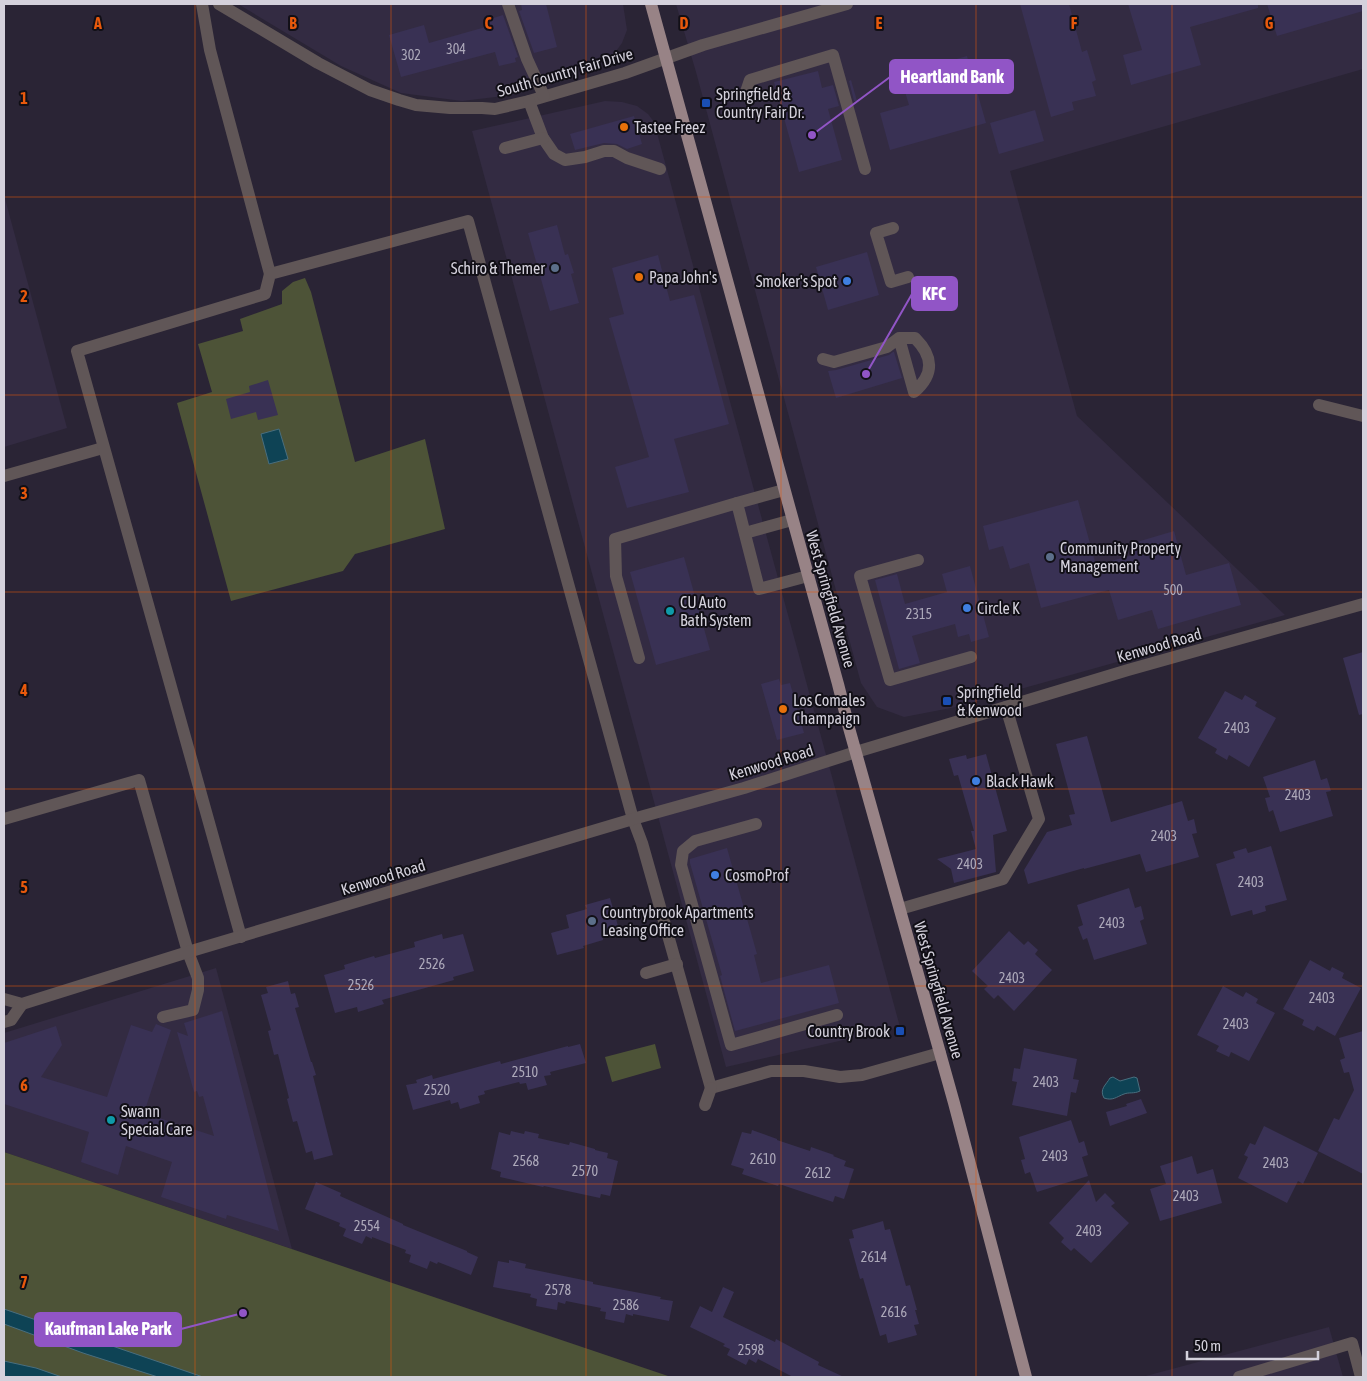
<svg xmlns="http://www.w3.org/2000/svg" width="1367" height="1381" font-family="'Asap Condensed',sans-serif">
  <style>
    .built { fill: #332b42 }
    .green { fill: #4d5337 }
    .water { fill: #0e4355; stroke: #496e7e }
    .building { fill: #393154 }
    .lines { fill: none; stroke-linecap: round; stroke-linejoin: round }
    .minor { stroke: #605657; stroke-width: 12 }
    .major { stroke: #988386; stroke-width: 12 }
    .grid { fill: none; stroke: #e8590c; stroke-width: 1; stroke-opacity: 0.55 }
    .transit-dot { fill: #1a4fb4; stroke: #110f16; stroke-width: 2 }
    .food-dot { fill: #e8710a; stroke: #110f16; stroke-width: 2 }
    .service-dot { fill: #5c6f8a; stroke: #110f16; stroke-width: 2 }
    .shop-dot { fill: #3f7fe0; stroke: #110f16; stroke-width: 2 }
    .culture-dot { fill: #0f9aa8; stroke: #110f16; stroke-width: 2 }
    .labels { text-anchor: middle; stroke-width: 4; stroke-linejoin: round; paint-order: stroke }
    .number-label { font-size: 14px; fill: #ada9ba }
    .street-label { font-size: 16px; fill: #d4d1dc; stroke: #110f16 }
    .poi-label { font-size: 16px; fill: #d4d1dc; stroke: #110f16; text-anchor: start }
    .grid-label { font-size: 16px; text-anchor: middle; font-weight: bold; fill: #e8590c; stroke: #110f16; stroke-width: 4; stroke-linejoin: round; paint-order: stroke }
    .leader { fill: none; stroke: #9155c6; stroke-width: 2 }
    .callout-dot { fill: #9155c6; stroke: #110f16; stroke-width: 2 }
    .callout { fill: #9155c6; stroke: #9155c6; stroke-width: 2 }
    .callout-label { font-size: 18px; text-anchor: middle; font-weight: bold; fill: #fff }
  </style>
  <rect width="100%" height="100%" fill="#2a2435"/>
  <g class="built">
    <polygon points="238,4 623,4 627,30 622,43 614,54 602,60 512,95 462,101 401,93 341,66"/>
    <polygon points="676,4 1363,4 1363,69 1010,171 1077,416 1285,615 956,707 904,717 877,707 861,683 696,72"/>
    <polygon points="605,101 622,102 637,106 648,114 654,122 900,1027 726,1067 472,131"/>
    <polygon points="4,195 67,428 4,447"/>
    <polygon points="216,968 292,1249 4,1152 4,1033"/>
    <polygon points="1329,1327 1343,1377 1142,1377"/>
  </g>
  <g class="green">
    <polygon points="305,278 311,292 355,462 425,439 445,529 355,554 343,571 231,601 177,403 212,392 198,344 243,331 240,319 282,304 282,291 293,282"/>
    <polygon points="655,1044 661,1068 612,1082 605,1057"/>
    <polygon points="4,1152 671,1377 4,1377"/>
  </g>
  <g class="water">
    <polygon points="279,429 288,459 269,464 261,434"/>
    <path d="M1113,1077L1120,1081L1134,1077L1137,1078L1140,1091C1134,1094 1129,1092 1124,1094C1116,1097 1113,1101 1104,1098C1099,1089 1106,1085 1110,1078Z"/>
    <polygon points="4,1309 203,1377 158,1377 83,1353 4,1324"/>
    <polygon points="4,1361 36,1368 62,1377 4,1377"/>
  </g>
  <g class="building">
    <polygon points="521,4 546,4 557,47 534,53 519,11 522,10"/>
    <polygon points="1020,4 1069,4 1082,52 1087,50 1096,80 1092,82 1096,96 1072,102 1074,110 1051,117"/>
    <polygon points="1128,4 1258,4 1258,8 1190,27 1201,65 1131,85 1123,55 1142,50"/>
    <polygon points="1267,4 1363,4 1363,11 1277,36"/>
    <polygon points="503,15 518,57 515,58 516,62 499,66 495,52 401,77 389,35 424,25 429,43 489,26 487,20"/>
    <polygon points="967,56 986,123 890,150 880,113 909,105 900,75"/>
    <polygon points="818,71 822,88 833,85 839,106 828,109 842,160 799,172 774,82"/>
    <polygon points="851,80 857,101 854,101 849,81"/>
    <polygon points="1035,110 1044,141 999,154 990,123"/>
    <polygon points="634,116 642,144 627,149 617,144 604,143 575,150 570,134"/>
    <polygon points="557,225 565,255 568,254 574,273 571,274 579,303 550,311 528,233"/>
    <polygon points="867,252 879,295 828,310 816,267"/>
    <polygon points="658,255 670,301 694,295 729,424 674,439 689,492 627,508 615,467 649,457 609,318 624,314 612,268"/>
    <polygon points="893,352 894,352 902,378 836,398 828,371 836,370 889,355"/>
    <polygon points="268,380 278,415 258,420 256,412 231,419 226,399 250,392 249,386"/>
    <polygon points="1078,500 1096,565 1133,555 1130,544 1174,531 1186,575 1229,563 1241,605 1158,629 1152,610 1118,620 1109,590 1041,608 1029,563 1010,569 1003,546 989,550 983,526"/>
    <polygon points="684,557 710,650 656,665 630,572"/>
    <polygon points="970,566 989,637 971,642 969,634 958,637 955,624 912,636 920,663 899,669 875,580 897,574 905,604 947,592 942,574"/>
    <polygon points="1363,652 1363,714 1359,715 1343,658"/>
    <polygon points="779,679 781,685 790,683 804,733 777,740 761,684"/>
    <polygon points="1225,691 1242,700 1245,695 1257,702 1255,706 1276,718 1249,767 1229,755 1227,760 1215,753 1217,749 1198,738"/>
    <polygon points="1087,736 1111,822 1182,801 1188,821 1194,819 1197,833 1192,834 1199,857 1146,872 1140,854 1084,869 1084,868 1028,884 1024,870 1047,832 1072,825 1069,815 1075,814 1056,744"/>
    <polygon points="986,754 1007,831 993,835 996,872 954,883 951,869 937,859 976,849 971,831 974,831 958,775 954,776 949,759 966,755 967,759"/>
    <polygon points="1315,760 1321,780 1327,778 1331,791 1326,792 1333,816 1280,832 1273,810 1269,812 1265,798 1270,797 1263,777"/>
    <polygon points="1271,846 1287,900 1265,906 1266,911 1253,915 1252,910 1231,916 1216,864 1235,858 1233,852 1246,848 1248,853"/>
    <polygon points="727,848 757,954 754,955 761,983 829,965 839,1003 735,1031 720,976 722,975 690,863 690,859"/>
    <polygon points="1129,888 1135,908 1141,906 1144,919 1140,921 1147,944 1094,960 1087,938 1083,940 1078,927 1083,925 1077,905"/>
    <polygon points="610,898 620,933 603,938 603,940 583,946 584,948 557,955 551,933 569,928 566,915 587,909 585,905"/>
    <polygon points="1009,931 1024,945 1028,941 1038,950 1035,954 1052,970 1014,1011 998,995 994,999 984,989 988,986 972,971"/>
    <polygon points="442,934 443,939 463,934 474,971 453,977 454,980 382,1000 384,1004 358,1012 357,1007 335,1013 324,975 345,969 344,965 374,956 375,958 415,947 414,942"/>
    <polygon points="1310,960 1330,971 1332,967 1344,973 1342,978 1361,988 1335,1036 1317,1026 1314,1031 1302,1025 1304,1020 1283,1009"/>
    <polygon points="288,981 291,994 295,993 299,1007 295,1008 311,1062 312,1062 316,1075 313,1076 333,1155 314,1160 312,1151 306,1153 297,1121 293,1122 287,1099 289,1098 278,1054 274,1055 268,1031 271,1030 261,995 268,993 266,987"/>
    <polygon points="1223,986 1243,997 1246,992 1258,999 1256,1003 1275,1013 1249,1061 1231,1052 1229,1057 1216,1051 1219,1046 1197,1035"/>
    <polygon points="222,1011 279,1231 227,1215 226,1219 161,1197 172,1162 126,1146 118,1175 81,1162 89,1132 4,1104 4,1043 56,1026 62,1045 41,1077 107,1097 131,1025 152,1032 156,1024 171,1030 144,1113 214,1136 203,1096 199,1097 197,1091 194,1092 177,1032 188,1036 184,1023"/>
    <polygon points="1363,1031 1363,1174 1318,1151 1334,1118 1339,1120 1354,1090 1349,1072 1344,1073 1340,1060 1345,1058 1339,1038"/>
    <polygon points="580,1044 586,1063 550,1072 551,1075 544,1076 547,1085 528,1090 526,1083 520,1084 519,1082 484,1091 485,1094 478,1096 480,1103 460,1109 458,1102 451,1104 450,1100 413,1110 406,1085 417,1083 416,1080 432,1075 433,1079 500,1061 501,1064 568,1046 568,1047"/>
    <polygon points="1024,1048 1077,1059 1073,1079 1079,1080 1076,1093 1071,1092 1067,1116 1012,1105 1017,1082 1012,1081 1014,1068 1020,1069"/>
    <polygon points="1141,1099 1147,1113 1110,1126 1106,1112 1127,1106 1126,1104"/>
    <polygon points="1071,1120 1079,1143 1084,1141 1088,1155 1082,1157 1088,1176 1037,1192 1030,1172 1025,1174 1021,1160 1025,1159 1019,1137"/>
    <polygon points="1264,1126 1318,1153 1303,1184 1298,1181 1287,1203 1238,1178 1248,1157 1244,1155 1250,1143 1255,1145"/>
    <polygon points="752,1130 777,1139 777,1140 810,1151 811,1147 834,1155 833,1156 846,1161 844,1166 854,1169 844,1199 835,1196 833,1202 779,1184 778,1186 742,1174 744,1169 731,1165 742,1132 751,1134"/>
    <polygon points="511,1131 524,1134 525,1131 539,1134 538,1138 569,1145 570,1142 595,1149 595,1150 608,1153 607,1158 618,1161 610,1196 601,1194 600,1198 544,1186 543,1187 500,1177 501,1172 491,1169 499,1132 510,1135"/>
    <polygon points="1192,1156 1197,1174 1213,1169 1222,1203 1160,1221 1150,1189 1166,1184 1160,1166"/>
    <polygon points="1089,1180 1096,1202 1105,1193 1115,1203 1111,1206 1129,1223 1091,1263 1074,1248 1071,1251 1061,1242 1064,1238 1049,1223"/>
    <polygon points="316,1182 341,1193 340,1196 403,1224 403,1225 467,1251 467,1252 478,1257 471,1275 438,1262 437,1264 430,1261 427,1269 409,1262 411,1255 405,1253 406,1250 372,1237 372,1239 366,1236 362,1244 343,1236 346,1229 339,1226 340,1223 305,1209"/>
    <polygon points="883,1221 885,1230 890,1229 906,1286 910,1285 917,1310 915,1310 919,1324 914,1325 917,1335 888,1343 886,1334 880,1336 863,1278 860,1279 849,1239 854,1238 852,1230"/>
    <polygon points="509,1260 526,1264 525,1268 593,1282 593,1284 661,1297 660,1299 673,1301 669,1321 633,1314 633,1316 626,1314 624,1323 605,1319 606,1312 600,1311 601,1308 566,1301 565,1304 558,1302 557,1310 536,1306 537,1299 530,1297 531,1294 493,1287 498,1261 509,1263"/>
    <polygon points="723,1287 734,1292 723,1317 775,1342 776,1339 819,1362 818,1365 844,1377 793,1377 758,1359 756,1363 749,1359 746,1365 727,1355 730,1349 723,1346 725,1344 690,1327 700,1306 712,1312"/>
  </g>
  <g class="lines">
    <g class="minor">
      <polyline points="202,4 210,50 270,274"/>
      <polyline points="219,4 318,63 370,90 399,100 416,105 450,108 482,108 495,109 529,101 625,73 703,45 847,4"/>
      <polyline points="508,4 527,59 544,96"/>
      <polyline points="745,95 750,80 833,55 865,169"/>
      <polyline points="529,101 543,138 554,154 565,160 585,157 604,151 614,151 627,158 660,169"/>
      <polyline points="505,148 543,138"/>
      <polyline points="893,228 876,233 891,282 908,277"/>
      <path d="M823,359L834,362L887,347L899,338H915C933,356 935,374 914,392L899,338"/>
      <polyline points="1319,405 1363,416"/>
      <polyline points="4,476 103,448"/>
      <polyline points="737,503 784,490"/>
      <polyline points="745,533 792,520"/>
      <polyline points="918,560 860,576 890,680 971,657"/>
      <polyline points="639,658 616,576 615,539 737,503 759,589 808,576"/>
      <polyline points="4,819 139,780 188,952 198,978 198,990 193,1010 163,1017"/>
      <polyline points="756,824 695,841 683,851 681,865 731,1045 837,1015"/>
      <polyline points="900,909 1003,879 1039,819 1006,707"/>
      <polyline points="241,937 77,351 265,294 270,274 468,221 633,819 642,843 711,1088 771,1071 804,1071 840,1077 862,1075 940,1053"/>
      <polyline points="646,973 677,964"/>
      <polyline points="4,999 22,1004 188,952 633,819 744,788 856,752 1128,670 1363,604"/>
      <polyline points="4,1022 11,1020 22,1004"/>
      <polyline points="705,1105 711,1088"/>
      <polyline points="1239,1377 1352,1343 1361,1377"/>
    </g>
    <polyline class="major" points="651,4 838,684 849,728 954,1103 1026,1377"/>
  </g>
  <path class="grid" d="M195,4V1377M391,4V1377M586,4V1377M781,4V1377M976,4V1377M1172,4V1377M4,197H1363M4,395H1363M4,592H1363M4,789H1363M4,986H1363M4,1184H1363"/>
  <g class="transit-dot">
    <rect x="701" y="98" width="10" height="10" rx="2.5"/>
    <rect x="942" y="696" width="10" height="10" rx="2.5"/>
    <rect x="895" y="1026" width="10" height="10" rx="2.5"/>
  </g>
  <g class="food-dot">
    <circle cx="624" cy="127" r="5"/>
    <circle cx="639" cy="277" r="5"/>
    <circle cx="783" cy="709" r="5"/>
  </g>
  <g class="service-dot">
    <circle cx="555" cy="268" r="5"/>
    <circle cx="1050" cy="557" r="5"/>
    <circle cx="592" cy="921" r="5"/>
  </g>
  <g class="shop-dot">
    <circle cx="847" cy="281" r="5"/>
    <circle cx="967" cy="608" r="5"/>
    <circle cx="976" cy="781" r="5"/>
    <circle cx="715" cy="875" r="5"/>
  </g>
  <g class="culture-dot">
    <circle cx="670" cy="611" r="5"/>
    <circle cx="111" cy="1120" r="5"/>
  </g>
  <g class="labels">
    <g class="number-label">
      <text x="456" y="54">304</text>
      <text x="411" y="60">302</text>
      <text x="1173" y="595">500</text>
      <text x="919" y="619">2315</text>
      <text x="1237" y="733">2403</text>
      <text x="1298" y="800">2403</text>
      <text x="1164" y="841">2403</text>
      <text x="970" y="869">2403</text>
      <text x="1251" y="887">2403</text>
      <text x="1112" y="928">2403</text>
      <text x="432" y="969">2526</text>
      <text x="1012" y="983">2403</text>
      <text x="361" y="990">2526</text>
      <text x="1322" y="1003">2403</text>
      <text x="1236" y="1029">2403</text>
      <text x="525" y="1077">2510</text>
      <text x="1046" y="1087">2403</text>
      <text x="437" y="1095">2520</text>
      <text x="1055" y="1161">2403</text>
      <text x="763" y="1164">2610</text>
      <text x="526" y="1166">2568</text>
      <text x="1276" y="1168">2403</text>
      <text x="585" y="1176">2570</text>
      <text x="818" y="1178">2612</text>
      <text x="1186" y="1201">2403</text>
      <text x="367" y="1231">2554</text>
      <text x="1089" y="1236">2403</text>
      <text x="874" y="1262">2614</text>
      <text x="558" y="1295">2578</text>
      <text x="626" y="1310">2586</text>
      <text x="894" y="1317">2616</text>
      <text x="751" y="1355">2598</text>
    </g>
    <g class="street-label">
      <text transform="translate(565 72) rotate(-16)" y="6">South Country Fair Drive</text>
      <text transform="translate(831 599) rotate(74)" y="6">West Springfield Avenue</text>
      <text transform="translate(1159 645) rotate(-16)" y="6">Kenwood Road</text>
      <text transform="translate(771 762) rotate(-17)" y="6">Kenwood Road</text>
      <text transform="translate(383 877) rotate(-17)" y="6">Kenwood Road</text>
      <text transform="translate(939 990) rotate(74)" y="6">West Springfield Avenue</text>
    </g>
    <g class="poi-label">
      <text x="716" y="100">Springfield &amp;<tspan x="716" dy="18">Country Fair Dr.</tspan></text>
      <text x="634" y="133">Tastee Freez</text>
      <text x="545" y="274" text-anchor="end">Schiro &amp; Themer</text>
      <text x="649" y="283">Papa John's</text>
      <text x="837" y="287" text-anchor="end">Smoker's Spot</text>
      <text x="1060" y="554">Community Property<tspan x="1060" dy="18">Management</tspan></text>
      <text x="680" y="608">CU Auto<tspan x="680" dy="18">Bath System</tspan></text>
      <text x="977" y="614">Circle K</text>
      <text x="957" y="698">Springfield<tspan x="957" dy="18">&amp; Kenwood</tspan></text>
      <text x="793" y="706">Los Comales<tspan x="793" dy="18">Champaign</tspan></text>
      <text x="986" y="787">Black Hawk</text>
      <text x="725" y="881">CosmoProf</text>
      <text x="602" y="918">Countrybrook Apartments<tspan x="602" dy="18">Leasing Office</tspan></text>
      <text x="890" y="1037" text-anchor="end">Country Brook</text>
      <text x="121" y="1117">Swann<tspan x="121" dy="18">Special Care</tspan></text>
    </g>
  </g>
  <g class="grid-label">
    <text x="98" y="29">A</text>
    <text x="293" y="29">B</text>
    <text x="488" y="29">C</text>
    <text x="684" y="29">D</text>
    <text x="879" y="29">E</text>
    <text x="1074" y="29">F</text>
    <text x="1269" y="29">G</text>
    <text x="24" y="104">1</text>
    <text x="24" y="302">2</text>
    <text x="24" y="499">3</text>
    <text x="24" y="696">4</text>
    <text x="24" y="893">5</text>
    <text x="24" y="1091">6</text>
    <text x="24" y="1288">7</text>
  </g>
  <path class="leader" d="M812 135L890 77M866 374L912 294M243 1313L181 1329"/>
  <g class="callout-dot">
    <circle cx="812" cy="135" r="5"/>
    <circle cx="866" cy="374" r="5"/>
    <circle cx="243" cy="1313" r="5"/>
  </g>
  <g class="callout">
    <rect x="890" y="60" width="123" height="33" rx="5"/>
    <rect x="912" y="277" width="45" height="33" rx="5"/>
    <rect x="35" y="1313" width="146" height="33" rx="5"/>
  </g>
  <g class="callout-label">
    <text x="952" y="83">Heartland Bank</text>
    <text x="934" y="300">KFC</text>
    <text x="108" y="1335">Kaufman Lake Park</text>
  </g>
  <rect width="1367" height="1381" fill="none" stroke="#d4d1dc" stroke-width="10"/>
  <path d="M1187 1351v8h131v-8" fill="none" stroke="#d4d1dc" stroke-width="2.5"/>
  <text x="1194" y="1351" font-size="15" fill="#d4d1dc" stroke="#110f16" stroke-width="4" paint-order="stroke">50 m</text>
</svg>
